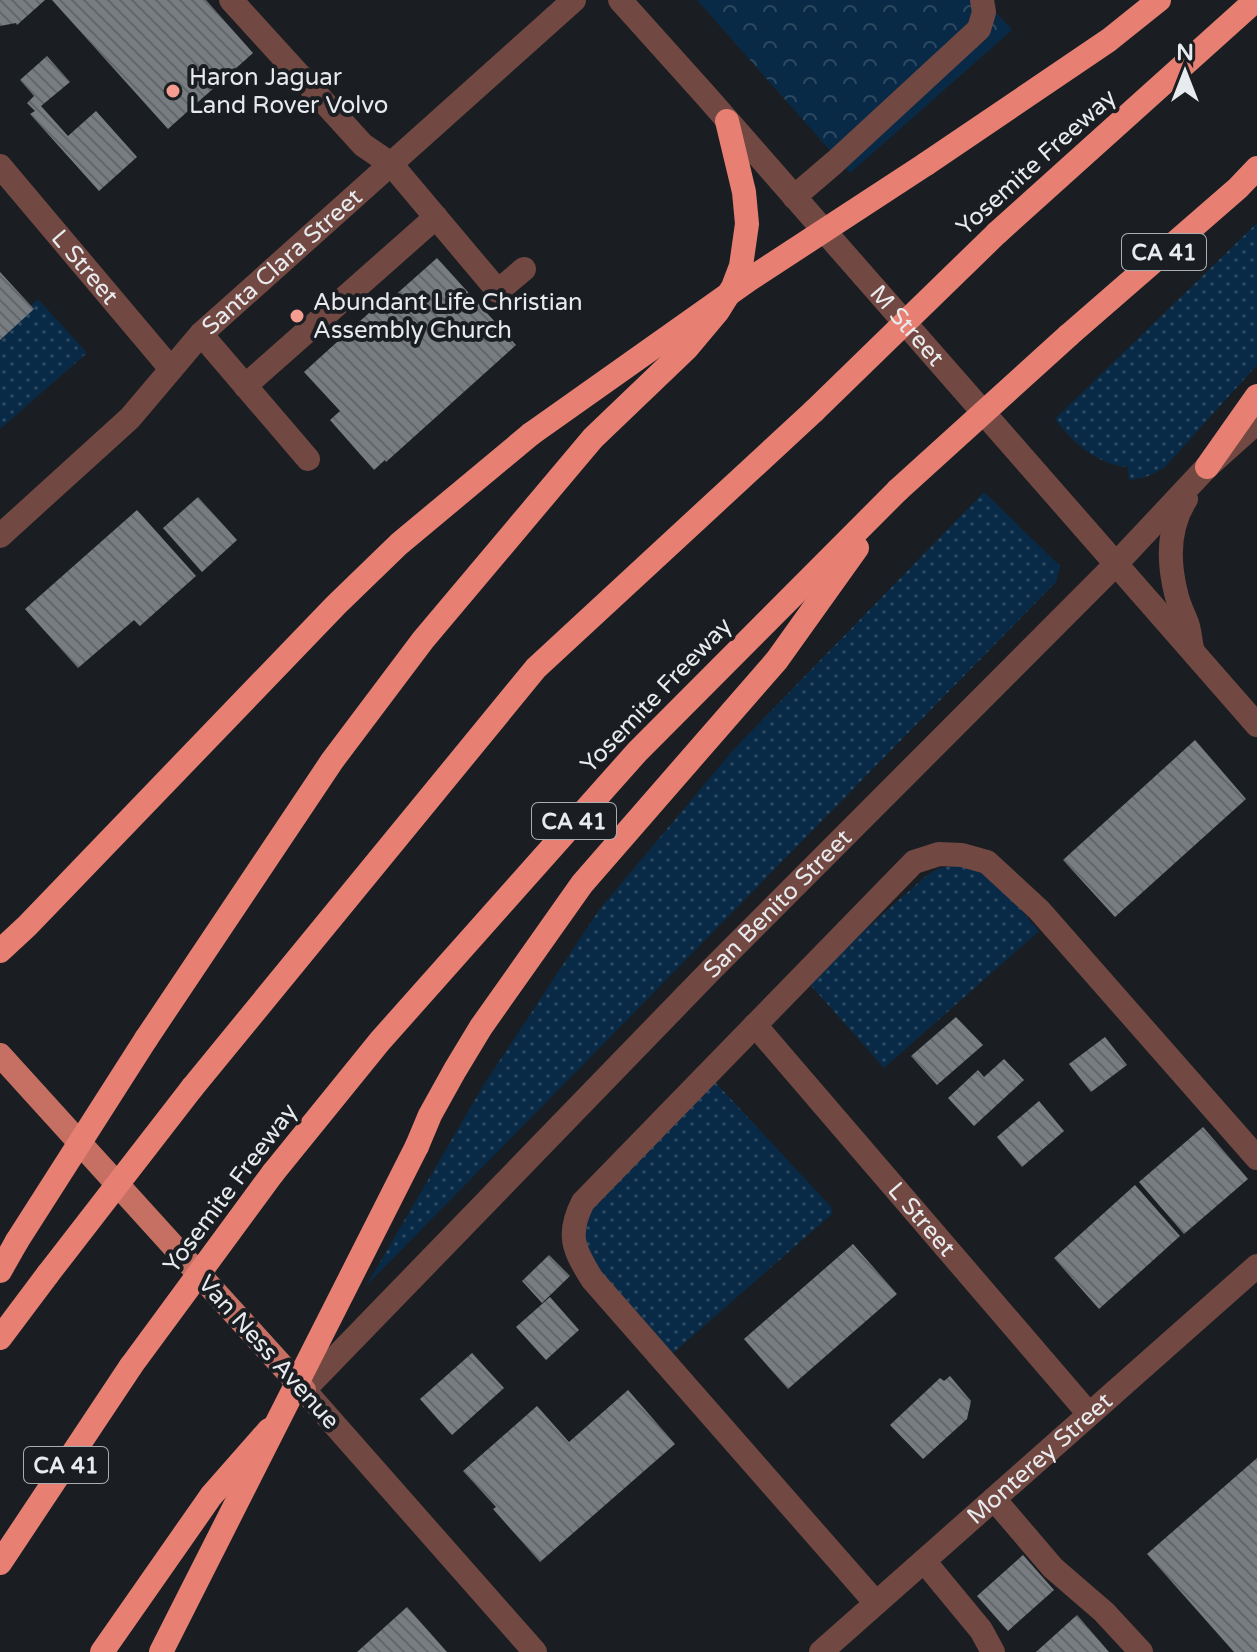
<svg xmlns="http://www.w3.org/2000/svg" width="1257" height="1652" font-family="'Varela Round',sans-serif">
  <style>
    .grass { fill: url(#grass-dots) }
    .park { fill: url(#park-crowns) }
    .building { fill: url(#building-back-hatch) }
    .lines { fill: none; stroke-linecap: round; stroke-linejoin: round }
    .minor { stroke: #724842; stroke-width: 24 }
    .major { stroke: #c67064; stroke-width: 24 }
    .highway { stroke: #e78072; stroke-width: 24 }
    .highway-bridge { stroke: #e78072; stroke-width: 24 }
    .poi-dot { fill: #f59d90; stroke: #1a1e22; stroke-width: 3 }
    .labels { text-anchor: middle; stroke-width: 8; stroke-linejoin: round; paint-order: stroke }
    .shield { fill: #1a1e22; stroke: #aaaeb1; stroke-width: 2 }
    .shield-label { font-size: 22px; font-weight: bold; fill: #e8ebee }
    .poi-label { font-size: 24px; fill: #e8ebee; stroke: #1a1e22; text-anchor: start }
    .street-label { font-size: 24px; fill: #e8ebee; stroke: #1a1e22 }
  </style>
  <defs>
    <pattern id="grass-dots" width="8" height="8" patternUnits="userSpaceOnUse" patternTransform="scale(2)"><rect width="8" height="8" fill="#082a46"/><path d="M2 2h.1M6 6h.1" fill="none" stroke="#2c4961" stroke-width="1.8" stroke-linecap="round"/></pattern>
    <pattern id="park-crowns" width="20" height="18" patternUnits="userSpaceOnUse" patternTransform="scale(2)"><rect width="20" height="18" fill="#082a46"/><path d="M2 6a3 3 0 1 1 6 0M12 15a3 3 0 1 1 6 0" fill="none" stroke="#2c4961"/></pattern>
    <pattern id="building-back-hatch" width="6" height="6" patternUnits="userSpaceOnUse" patternTransform="scale(2)"><rect width="6" height="6" fill="#787d82"/><path d="M-1 5l2 2M0 0l6 6M5-1l2 2" fill="none" stroke="#64676a"/></pattern>
  </defs>
  <rect width="100%" height="100%" fill="#1a1e22"/>
  <g class="grass">
    <path d="M1257,223V365L1164,468L1146,477L1129,480L1128,467C1098,465 1073,443 1055,419Z"/>
    <polygon points="38,299 87,353 0,429 0,333"/>
    <polygon points="984,492 1060,566 1056,582 366,1286 483,1086 599,910 735,748"/>
    <path d="M950,866C956,866 963,865 969,867C996,873 1021,911 1039,931L884,1068L807,981L926,876L937,869Z"/>
    <polygon points="715,1082 832,1208 832,1214 673,1353 592,1269 582,1230 587,1216 597,1203"/>
  </g>
  <polygon class="park" points="697,0 985,0 1012,30 850,173"/>
  <g class="building">
    <polygon points="0,0 45,0 17,25 16,23 0,26"/>
    <polygon points="52,0 206,0 253,53 168,129"/>
    <polygon points="47,56 70,82 41,106 68,136 96,111 137,157 99,191 30,114 35,111 27,103 34,96 20,80"/>
    <polygon points="437,258 516,345 386,462 385,460 374,470 330,420 340,411 304,372 380,303 383,306"/>
    <polygon points="0,272 34,309 0,340"/>
    <polygon points="198,497 237,540 202,572 163,528"/>
    <polygon points="137,510 196,576 140,626 134,620 78,668 25,609"/>
    <polygon points="1195,740 1246,799 1115,917 1063,860"/>
    <polygon points="956,1017 983,1045 937,1085 911,1056"/>
    <polygon points="1105,1037 1127,1065 1091,1092 1069,1064"/>
    <polygon points="1004,1059 1024,1080 974,1126 948,1098 978,1070 984,1077"/>
    <polygon points="1039,1101 1064,1131 1022,1167 997,1137"/>
    <polygon points="1203,1127 1248,1179 1184,1234 1139,1182"/>
    <polygon points="1135,1185 1180,1236 1099,1309 1054,1258"/>
    <polygon points="853,1244 897,1294 788,1389 744,1339"/>
    <polygon points="549,1255 570,1276 542,1303 522,1281"/>
    <polygon points="550,1297 579,1330 546,1360 516,1327"/>
    <polygon points="472,1353 504,1388 452,1435 420,1399"/>
    <polygon points="950,1376 971,1401 967,1419 923,1459 890,1425 940,1378 944,1381"/>
    <polygon points="628,1390 675,1444 540,1562 493,1509 496,1507 463,1471 537,1406 569,1442"/>
    <polygon points="1257,1458 1257,1652 1234,1652 1147,1554"/>
    <polygon points="1023,1555 1054,1590 1008,1631 977,1596"/>
    <polygon points="407,1607 447,1652 357,1652"/>
    <polygon points="1077,1615 1109,1652 1036,1652"/>
  </g>
  <g class="lines">
    <g class="minor">
      <polyline points="231,0 363,145 391,164 498,291 524,269"/>
      <path id="s1" d="M620,0L708,98L1257,725"/>
      <path id="s2" d="M0,166L171,369"/>
      <polyline points="794,197 835,162 979,29 984,12 982,0"/>
      <polyline points="201,334 308,459"/>
      <polyline points="245,386 436,217"/>
      <path d="M1186,499C1168,527 1168,561 1176,593C1178,603 1183,613 1187,623C1190,631 1190,640 1192,648"/>
      <path id="s3" d="M0,536L130,418L201,334L574,0"/>
      <path id="s4" d="M755,1025L1089,1414"/>
      <polyline points="994,1499 1053,1568 1104,1612 1141,1652"/>
      <polyline points="924,1561 981,1630 993,1652"/>
      <path d="M876,1603L592,1279C574,1250 566,1235 583,1202L914,862L939,854L962,855L987,862L1039,910L1257,1158"/>
      <path id="s5" d="M535,1652L304,1390L711,970L1116,564L1207,467L1257,422"/>
      <path id="s6" d="M821,1652L1257,1266"/>
    </g>
    <polyline class="major" points="0,1055 304,1390"/>
    <g class="highway">
      <polyline points="926,164 1109,40 1159,0"/>
      <polyline points="997,233 1256,0"/>
      <polyline points="1069,335 1238,188 1257,168"/>
      <polyline points="1207,467 1257,396"/>
      <polyline points="0,951 27,926 336,605 399,544 531,434"/>
      <polyline points="146,1039 332,761 423,640 593,438 687,348 718,311 733,287 741,266 747,224 744,192 727,121"/>
      <polyline points="192,1088 536,668 814,411"/>
      <polyline points="417,1146 430,1115 455,1070 481,1027 582,884 777,660 857,548"/>
      <polyline points="273,1173 380,1041 637,752 898,490"/>
      <polyline points="0,1271 17,1241"/>
      <polyline points="0,1338 48,1274"/>
      <polyline points="0,1563 131,1366"/>
      <polyline points="102,1652 211,1496 269,1430"/>
    </g>
    <g class="highway-bridge">
      <polyline points="814,411 997,233"/>
      <polyline points="531,434 750,279 926,164"/>
      <polyline points="898,490 1069,335"/>
      <polyline points="17,1241 146,1039"/>
      <polyline points="48,1274 192,1088"/>
      <polyline points="131,1366 273,1173"/>
      <polyline points="161,1652 417,1146"/>
    </g>
  </g>
  <g class="poi-dot">
    <circle cx="173" cy="91" r="8"/>
    <circle cx="297" cy="316" r="8"/>
  </g>
  <g class="labels">
    <g class="shield">
      <rect x="1122" y="234" width="84" height="36" rx="6"/>
      <rect x="532" y="803" width="84" height="36" rx="6"/>
      <rect x="24" y="1447" width="84" height="36" rx="6"/>
    </g>
    <g class="shield-label">
      <text x="1164" y="260">CA 41</text>
      <text x="574" y="829">CA 41</text>
      <text x="66" y="1473">CA 41</text>
    </g>
    <g class="poi-label">
      <text x="189" y="85">Haron Jaguar<tspan x="189" dy="28">Land Rover Volvo</tspan></text>
      <text x="313" y="310">Abundant Life Christian<tspan x="313" dy="28">Assembly Church</tspan></text>
    </g>
    <g class="street-label">
      <text transform="translate(1036 162) rotate(-42)" y="8">Yosemite Freeway</text>
      <text dy="8" stroke="none"><textPath href="#s3" startOffset="394">Santa Clara Street</textPath></text>
      <text dy="8" stroke="none"><textPath href="#s2" startOffset="132">L Street</textPath></text>
      <text dy="8" stroke="none"><textPath href="#s1" startOffset="434">M Street</textPath></text>
      <text transform="translate(656 695) rotate(-46)" y="8">Yosemite Freeway</text>
      <text dy="8" stroke="none"><textPath href="#s5" startOffset="1028">San Benito Street</textPath></text>
      <text transform="translate(230 1188) rotate(-53)" y="8">Yosemite Freeway</text>
      <text dy="8" stroke="none"><textPath href="#s4" startOffset="256">L Street</textPath></text>
      <text transform="translate(269 1352) rotate(48)" y="8">Van Ness Avenue</text>
      <text dy="8" stroke="none"><textPath href="#s6" startOffset="292">Monterey Street</textPath></text>
    </g>
  </g>
  <g transform="translate(1185 72)" stroke="#1a1e22" stroke-width="6" paint-order="stroke">
  <path d="M0-6L14 30L0 20L-14 30Z" fill="#e8ebee"/>
  <text y="-12" font-size="22" font-weight="bold" text-anchor="middle" fill="#e8ebee">N</text>
  </g>
</svg>
